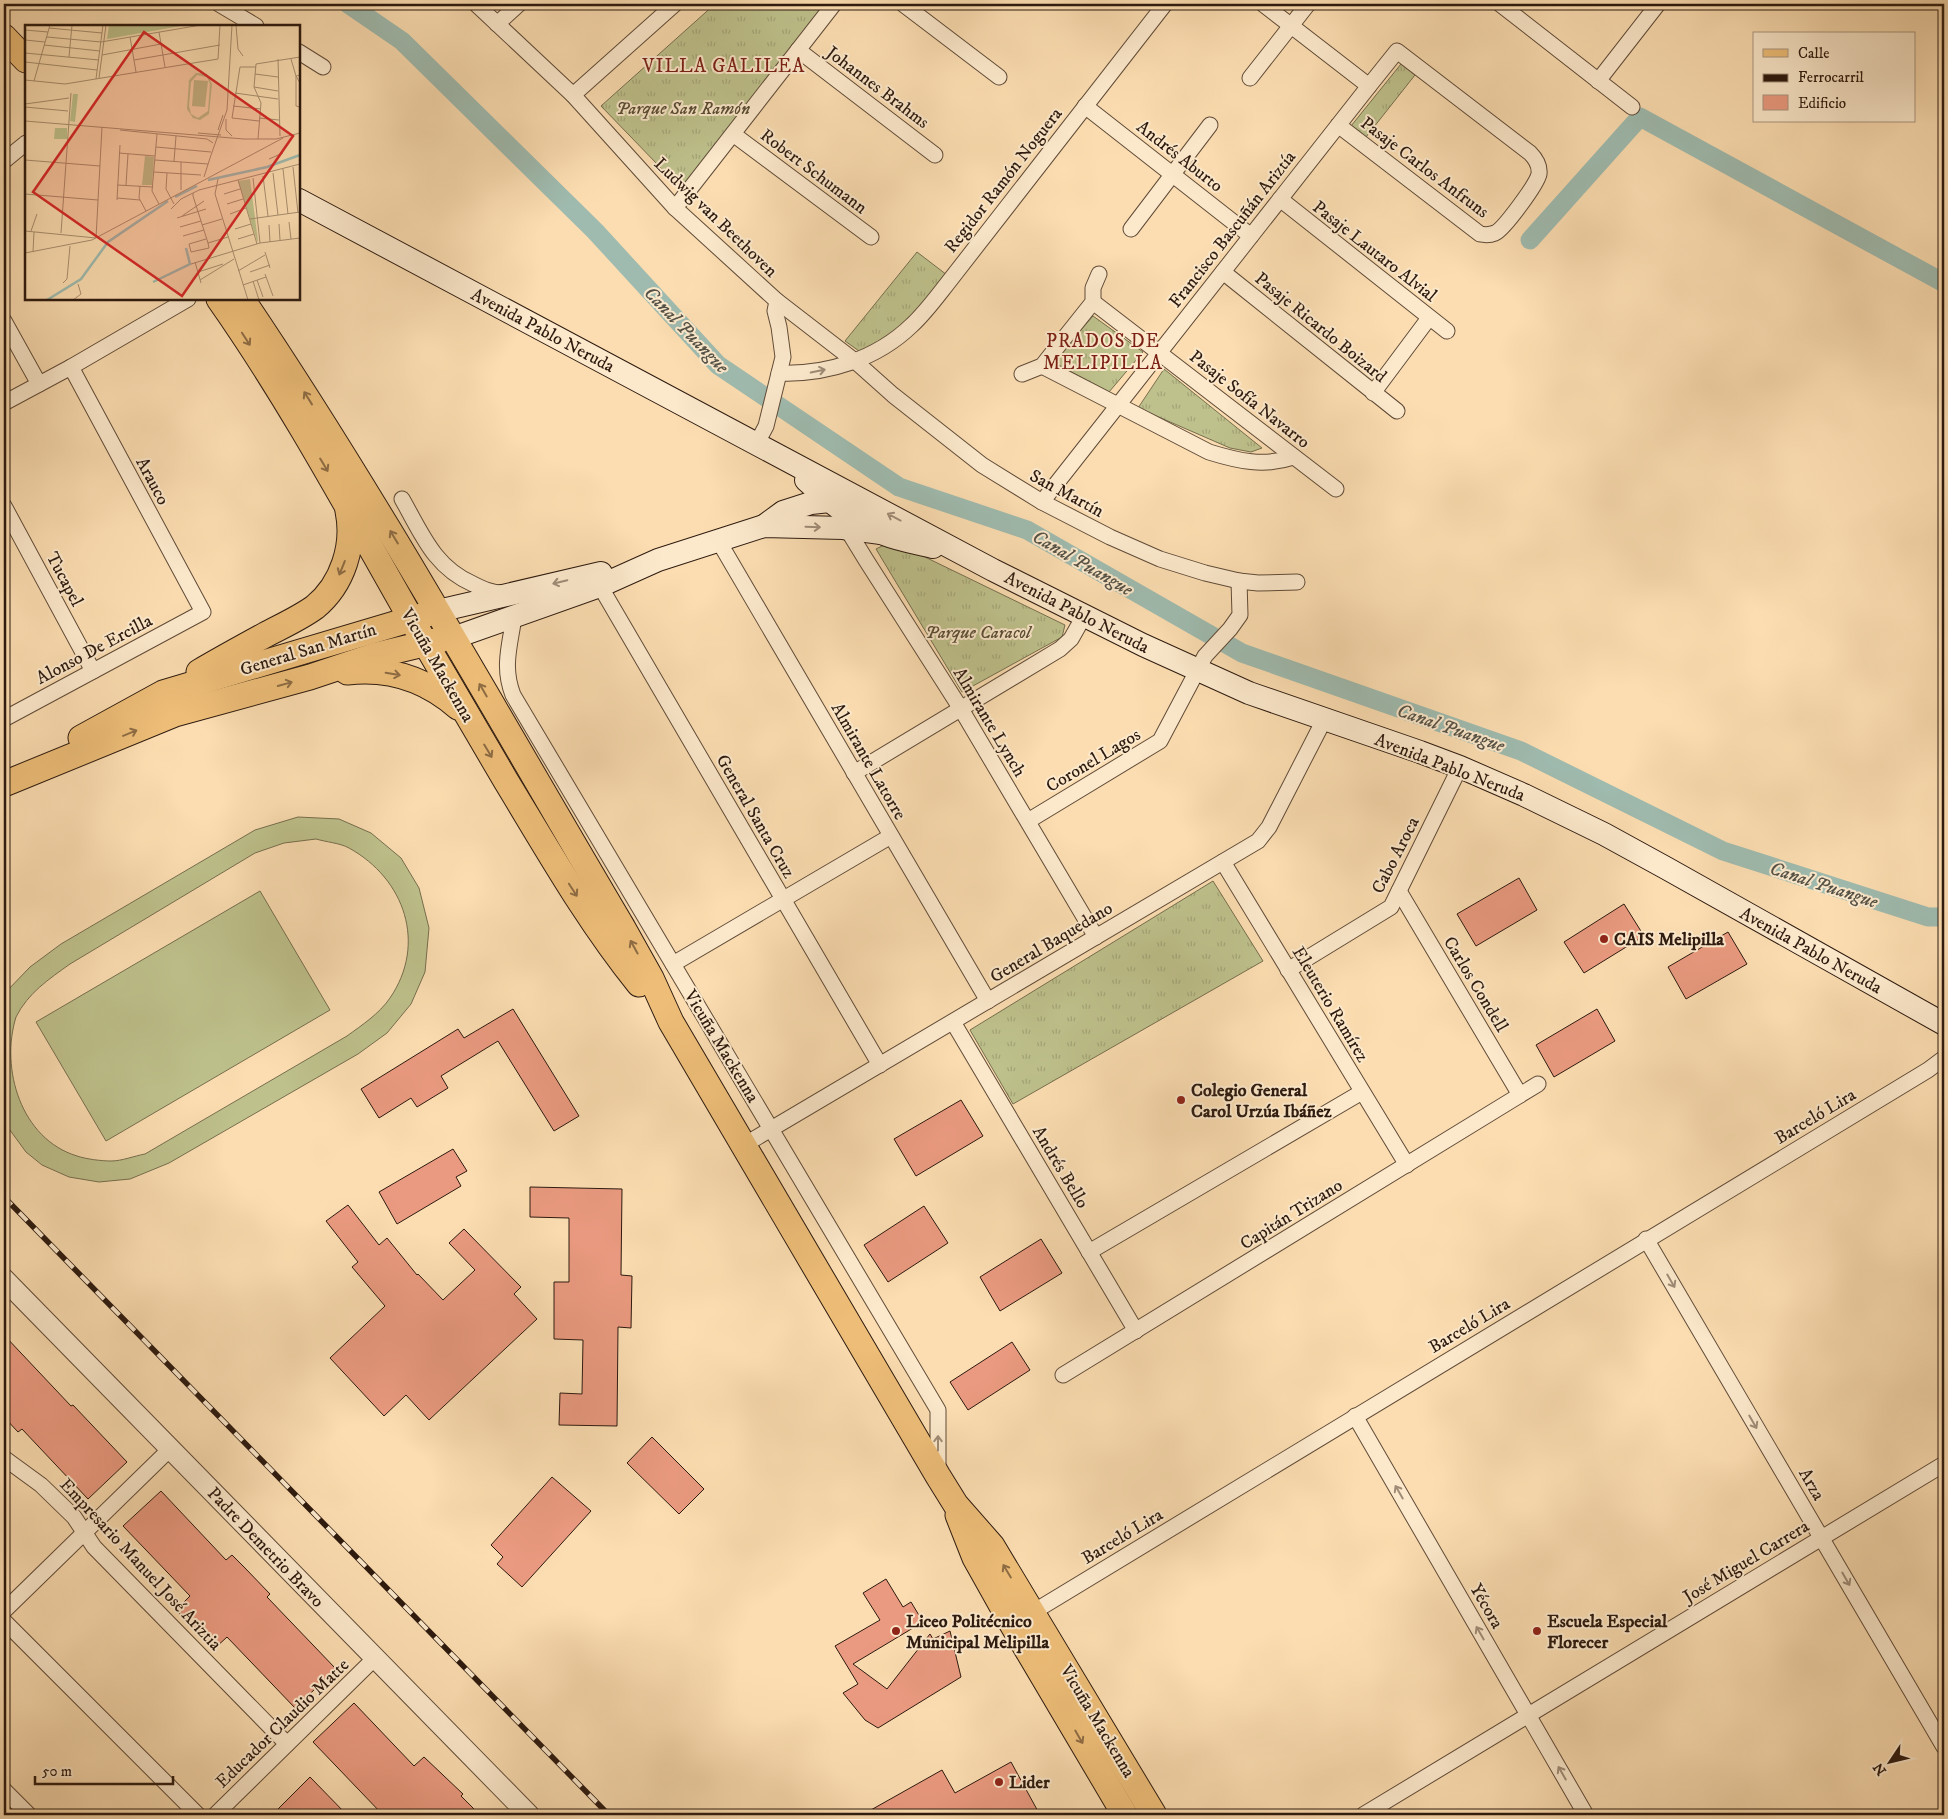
<svg xmlns="http://www.w3.org/2000/svg" width="1948" height="1819" font-family="'IM FELL DW Pica',serif">
  <style>
    .grass { fill: url(#grass-tufts); stroke: #766e4e }
    .pitch { fill: #bec18c; stroke: #766e4e; fill-rule: evenodd }
    .lines { fill: none; stroke-linecap: round; stroke-linejoin: round }
    .canal { stroke: #9fbbaf; stroke-width: 19 }
    .building { fill: #ea9a80; stroke: #2d1a0f }
    .minor-casing { stroke: #604b38; stroke-width: 17 }
    .tertiary-casing { stroke: #604b38; stroke-width: 22 }
    .secondary-casing { stroke: #2d1a0f; stroke-width: 24 }
    .primary-casing { stroke: #2d1a0f; stroke-width: 27 }
    .minor { stroke: #fce9cc; stroke-width: 15 }
    .tertiary { stroke: #fce9cc; stroke-width: 20 }
    .secondary { stroke: #fce9cc; stroke-width: 22 }
    .primary { stroke: #eebe78; stroke-width: 25 }
    .rail-casing { stroke: #2d1a0f; stroke-width: 5.5 }
    .rail { stroke: #fce9cc; stroke-width: 4; stroke-dasharray: 11; stroke-linecap: butt }
    .oneway { stroke: #8e6c44 }
    .oneway2 { stroke: #9f8c77 }
    .poi-dot { fill: #8f2418; stroke: #fce9cc; stroke-width: 2 }
    .labels { text-anchor: middle; stroke-width: 4; stroke-linejoin: round; paint-order: stroke }
    .street-label { font-size: 18px; fill: #2d1a0f; stroke: #fce9cc }
    .park-label { font-size: 18px; font-style: italic; fill: #584c34; stroke: #fce9cc }
    .poi-label { font-size: 18px; font-weight: bold; fill: #2d1a0f; stroke: #fce9cc; text-anchor: start }
    .neighbourhood-label { font-size: 19px; letter-spacing: 1px; fill: #7a1f14; stroke: #fce9cc }
    .water-label { font-size: 19px; font-style: italic; fill: #555247; stroke: #fce9cc }
    .inset-river { fill: none; stroke: #9fbbaf; stroke-width: 2.5 }
    .inset-road { fill: none; stroke: #a98f70; stroke-width: 1 }
    .view { fill: #d62828; fill-opacity: 0.15; stroke: #d62828; stroke-width: 2.5 }
    .inset-edge { fill: none; stroke: #2d1a0f; stroke-width: 2.5 }
  </style>
  <defs>
    <pattern id="grass-tufts" width="24" height="20" patternUnits="userSpaceOnUse" patternTransform="scale(1.25)"><rect width="24" height="20" fill="#bec18c"/><path d="M3 7l-1-3M5 7V3M7 7l1-3M15 17l-1-3M17 17v-4M19 17l1-3" fill="none" stroke="#a4a578"/></pattern>
  </defs>
  <rect width="100%" height="100%" fill="#fbddb1"/>
  <filter id="stains"><feTurbulence type="fractalNoise" baseFrequency=".004" numOctaves="4"/><feColorMatrix values="0 0 0 0 .2 0 0 0 0 .09 0 0 0 0 .02 0 0 0 .5 -.17"/></filter>
  <radialGradient id="worn" r=".72"><stop offset=".6" stop-color="#630" stop-opacity="0"/><stop offset="1" stop-color="#630" stop-opacity=".3"/></radialGradient>
  <g class="grass">
    <polygon points="715,4 838,4 687,195 601,106"/>
    <polygon points="1401,64 1415,75 1366,137 1351,126"/>
    <path d="M917,252L947,275C922,306 898,337 859,351L845,341Z"/>
    <polygon points="1093,316 1143,352 1109,392 1053,362"/>
    <polygon points="1164,369 1262,448 1251,452 1230,448 1138,408"/>
    <polygon points="892,541 1065,625 1062,637 962,692 876,549"/>
    <polygon points="1213,881 1263,961 1013,1104 970,1030"/>
  </g>
  <g class="pitch">
    <path d="M298,817L339,819L371,833L401,858L419,888L429,928L425,972L411,1004L387,1033L358,1054L169,1163L130,1179L99,1182L69,1177L42,1165L26,1152L4,1122V994L30,967L61,944L255,830ZM316,839C326,842 340,843 349,848C405,879 427,944 390,998C379,1014 362,1025 347,1036L145,1154C134,1156 122,1161 111,1161C101,1161 86,1159 77,1156C21,1139 0,1069 16,1017C28,993 49,979 70,964L255,853L284,843Z"/>
    <polygon points="260,891 330,1010 106,1141 36,1022"/>
  </g>
  <g class="lines">
    <g class="canal">
      <polyline points="348,4 402,41 595,231 718,365 899,487 1027,530 1242,653 1521,751 1723,851 1928,917 1944,917"/>
      <polyline points="1530,240 1640,117 1944,283"/>
    </g>
  </g>
  <g class="building">
    <polygon points="1519,878 1537,910 1476,946 1457,914"/>
    <polygon points="1624,904 1644,936 1584,973 1564,942"/>
    <polygon points="1728,932 1747,964 1686,999 1668,967"/>
    <polygon points="513,1009 579,1116 554,1131 498,1041 441,1076 448,1088 417,1107 411,1098 379,1118 361,1089 458,1029 464,1038"/>
    <polygon points="1597,1009 1615,1041 1554,1077 1536,1045"/>
    <polygon points="961,1100 983,1136 916,1176 894,1139"/>
    <polygon points="453,1149 467,1171 456,1177 461,1186 397,1224 379,1192"/>
    <polygon points="530,1187 622,1189 621,1275 632,1276 631,1328 618,1327 617,1426 559,1425 560,1393 582,1394 583,1340 554,1339 554,1282 569,1282 569,1218 530,1217"/>
    <polygon points="348,1205 379,1245 387,1238 417,1275 418,1274 443,1300 475,1270 449,1243 464,1229 521,1287 514,1294 537,1319 429,1420 406,1395 384,1416 330,1358 385,1306 352,1267 358,1262 326,1221"/>
    <polygon points="924,1206 948,1243 888,1282 864,1245"/>
    <polygon points="1041,1239 1062,1273 1000,1311 980,1277"/>
    <polygon points="4,1335 71,1406 73,1405 127,1462 88,1499 22,1429 18,1432 4,1417"/>
    <polygon points="1012,1342 1030,1370 968,1410 950,1382"/>
    <polygon points="652,1437 704,1489 679,1514 627,1463"/>
    <polygon points="552,1477 591,1511 522,1587 497,1564 503,1557 491,1545"/>
    <polygon points="161,1491 226,1560 232,1555 245,1568 270,1594 267,1597 336,1669 295,1708 227,1637 214,1649 176,1610 190,1596 123,1526"/>
    <polygon points="886,1579 903,1607 911,1602 923,1622 853,1664 887,1689 930,1634 933,1639 950,1631 961,1677 878,1728 865,1720 843,1693 858,1684 835,1646 880,1620 863,1593"/>
    <polygon points="354,1703 414,1766 424,1757 463,1794 461,1796 480,1815 383,1815 313,1742"/>
    <polygon points="1011,1762 1040,1815 862,1815 942,1770 955,1793"/>
    <polygon points="310,1777 347,1815 272,1815"/>
  </g>
  <g class="lines">
    <g class="minor-casing">
      <g id="minor">
        <polyline points="219,4 256,26"/>
        <polyline points="476,4 573,95 675,208 777,301 856,362 893,395 982,465 1042,502 1110,537 1160,559 1205,573 1239,581 1258,583 1297,582"/>
        <polyline points="903,4 999,77"/>
        <polyline points="1263,4 1369,86"/>
        <polyline points="1500,4 1632,107"/>
        <polyline points="497,24 519,4"/>
        <polyline points="798,50 935,155"/>
        <polyline points="299,52 323,67"/>
        <polyline points="1250,78 1308,4"/>
        <polyline points="1598,81 1658,4"/>
        <polyline points="573,95 675,4"/>
        <polyline points="1085,106 1251,236"/>
        <polyline points="733,134 871,237"/>
        <polyline points="4,161 26,143"/>
        <polyline points="1280,199 1447,331"/>
        <polyline points="675,208 834,4"/>
        <polyline points="1131,229 1210,125"/>
        <polyline points="1223,272 1397,411"/>
        <polyline points="1093,302 1336,489"/>
        <polyline points="4,321 39,384"/>
        <path d="M1042,366L1209,452C1238,461 1264,467 1294,457"/>
        <path d="M779,373C827,375 877,359 912,325C925,313 936,298 947,284L1165,4"/>
        <polyline points="1022,374 1042,366 1093,302 1093,288 1099,274"/>
        <polyline points="1373,393 1429,318"/>
        <polyline points="4,403 71,367 188,299"/>
        <polyline points="757,443 766,426 783,357 779,327 775,311 777,301"/>
        <path d="M402,499C422,534 434,567 473,584C483,589 491,593 503,593"/>
        <path d="M1042,502L1060,479L1369,86L1397,51L1530,153C1536,159 1540,166 1539,174C1537,184 1504,229 1495,233C1490,235 1485,235 1480,234L1338,125"/>
        <polyline points="4,506 93,671"/>
        <polyline points="847,529 866,560 961,709 1096,937"/>
        <polyline points="718,540 988,1001"/>
        <polyline points="600,586 880,1065"/>
        <path d="M514,617C510,645 502,667 513,695L938,1410V1472"/>
        <polyline points="4,719 203,612 71,367"/>
        <polyline points="854,773 1060,649 1071,639 1084,616"/>
        <polyline points="1028,821 1160,741 1205,656 1230,629 1240,615 1239,581"/>
        <polyline points="1223,862 1407,1165"/>
        <polyline points="1399,891 1520,1095"/>
        <polyline points="673,964 891,836"/>
        <polyline points="1288,970 1391,907 1460,767"/>
        <polyline points="953,1022 1136,1331"/>
        <polyline points="744,1145 1258,841 1269,827 1324,720"/>
        <polyline points="1646,1239 1944,1747"/>
        <polyline points="1089,1252 1362,1092"/>
        <polyline points="1063,1375 1538,1084"/>
        <polyline points="1355,1416 1586,1815"/>
        <polyline points="4,1458 41,1485 74,1517 94,1547 287,1744"/>
        <polyline points="4,1611 170,1449"/>
        <polyline points="1025,1617 1928,1070 1944,1058"/>
        <polyline points="4,1621 198,1815"/>
        <polyline points="4,1790 29,1815"/>
        <polyline points="215,1815 375,1658"/>
        <polyline points="1363,1815 1944,1464"/>
      </g>
    </g>
    <g class="tertiary-casing">
      <polyline id="tertiary" points="4,1279 529,1815"/>
    </g>
    <g class="secondary-casing">
      <g id="secondary">
        <polyline points="299,200 993,570 1143,645 1249,693 1420,752 1460,767 1524,795 1604,834 1666,868 1944,1024"/>
        <path d="M806,480C828,500 855,524 884,534C899,540 917,543 933,547"/>
        <polyline points="764,526 783,512 811,503 839,500"/>
        <polyline points="438,611 601,573"/>
        <polyline points="453,638 600,586 658,560 764,526 843,528 881,533"/>
      </g>
    </g>
    <g class="primary-casing">
      <g id="primary">
        <polyline points="4,37 26,60"/>
        <path d="M219,299C290,400 349,510 410,617C442,672 474,727 506,781C548,850 588,921 639,984"/>
        <path d="M242,299C379,502 498,717 623,928L651,978L671,1022L938,1476L956,1505L992,1546L1154,1815"/>
        <path d="M199,672C221,659 243,647 265,635C282,626 300,618 315,607C343,584 355,545 348,511"/>
        <path d="M347,672C389,667 426,679 458,707"/>
        <polyline points="81,738 163,693 425,615"/>
        <polyline points="4,784 175,714 310,677 373,656 440,640"/>
        <polyline points="958,1515 975,1558 1012,1624 1125,1815"/>
      </g>
    </g>
    <use href="#minor" class="minor"/>
    <use href="#tertiary" class="tertiary"/>
    <use href="#secondary" class="secondary"/>
    <use href="#primary" class="primary"/>
    <g class="rail-casing">
      <polyline id="rail" points="4,1197 609,1815"/>
    </g>
    <use href="#rail" class="rail"/>
  </g>
  <defs><path id="oneway-shaft" d="M-6 0H5M1.5-3L5.5 0L1.5 3" fill="none" stroke-width="1.6" stroke-linecap="round" stroke-linejoin="round" transform="scale(1.25)"/></defs>
  <g class="oneway">
    <use href="#oneway-shaft" transform="translate(246 339) rotate(57)"/>
    <use href="#oneway-shaft" transform="translate(308 398) rotate(-122)"/>
    <use href="#oneway-shaft" transform="translate(324 465) rotate(59)"/>
    <use href="#oneway-shaft" transform="translate(394 537) rotate(-121)"/>
    <use href="#oneway-shaft" transform="translate(342 568) rotate(112)"/>
    <use href="#oneway-shaft" transform="translate(393 674) rotate(10)"/>
    <use href="#oneway-shaft" transform="translate(285 684) rotate(-15)"/>
    <use href="#oneway-shaft" transform="translate(483 690) rotate(-120)"/>
    <use href="#oneway-shaft" transform="translate(130 733) rotate(-22)"/>
    <use href="#oneway-shaft" transform="translate(488 751) rotate(59)"/>
    <use href="#oneway-shaft" transform="translate(573 890) rotate(57)"/>
    <use href="#oneway-shaft" transform="translate(634 947) rotate(-119)"/>
    <use href="#oneway-shaft" transform="translate(1007 1571) rotate(-121)"/>
    <use href="#oneway-shaft" transform="translate(1079 1737) rotate(60)"/>
  </g>
  <g class="oneway2">
    <use href="#oneway-shaft" transform="translate(818 371) rotate(-12)"/>
    <use href="#oneway-shaft" transform="translate(894 517) rotate(-152)"/>
    <use href="#oneway-shaft" transform="translate(813 527) rotate(2)"/>
    <use href="#oneway-shaft" transform="translate(560 582) rotate(167)"/>
    <use href="#oneway-shaft" transform="translate(1671 1281) rotate(60)"/>
    <use href="#oneway-shaft" transform="translate(1753 1422) rotate(60)"/>
    <use href="#oneway-shaft" transform="translate(938 1443) rotate(-90)"/>
    <use href="#oneway-shaft" transform="translate(1399 1492) rotate(-120)"/>
    <use href="#oneway-shaft" transform="translate(1846 1579) rotate(60)"/>
    <use href="#oneway-shaft" transform="translate(1480 1633) rotate(-120)"/>
    <use href="#oneway-shaft" transform="translate(1562 1773) rotate(-120)"/>
  </g>
  <g class="poi-dot">
    <circle cx="1604" cy="939" r="5"/>
    <circle cx="1181" cy="1100" r="5"/>
    <circle cx="896" cy="1631" r="5"/>
    <circle cx="1537" cy="1631" r="5"/>
    <circle cx="999" cy="1782" r="5"/>
  </g>
  <g class="labels">
    <g class="street-label">
      <text transform="translate(878 87) rotate(37)" y="6">Johannes Brahms</text>
      <text transform="translate(1180 156) rotate(38)" y="6">Andrés Aburto</text>
      <text transform="translate(1425 167) rotate(37)" y="6">Pasaje Carlos Anfruns</text>
      <text transform="translate(814 171) rotate(37)" y="6">Robert Schumann</text>
      <text transform="translate(1003 180) rotate(-52)" y="6">Regidor Ramón Noguera</text>
      <text transform="translate(716 217) rotate(44)" y="6">Ludwig van Beethoven</text>
      <text transform="translate(1232 229) rotate(-52)" y="6">Francisco Bascuñán Ariztía</text>
      <text transform="translate(1375 251) rotate(38)" y="6">Pasaje Lautaro Alvial</text>
      <text transform="translate(1321 327) rotate(39)" y="6">Pasaje Ricardo Boizard</text>
      <text transform="translate(543 330) rotate(28)" y="6">Avenida Pablo Neruda</text>
      <text transform="translate(1250 399) rotate(38)" y="6">Pasaje Sofía Navarro</text>
      <text transform="translate(153 481) rotate(62)" y="6">Arauco</text>
      <text transform="translate(1067 493) rotate(28)" y="6">San Martín</text>
      <text transform="translate(65 579) rotate(62)" y="6">Tucapel</text>
      <text transform="translate(1077 612) rotate(27)" y="6">Avenida Pablo Neruda</text>
      <text transform="translate(94 649) rotate(-28)" y="6">Alonso De Ercilla</text>
      <text transform="translate(308 649) rotate(-17)" y="6">General San Martín</text>
      <text transform="translate(438 665) rotate(60)" y="6">Vicuña Mackenna</text>
      <text transform="translate(990 722) rotate(59)" y="6">Almirante Lynch</text>
      <text transform="translate(1093 760) rotate(-31)" y="6">Coronel Lagos</text>
      <text transform="translate(869 761) rotate(60)" y="6">Almirante Latorre</text>
      <text transform="translate(1450 767) rotate(21)" y="6">Avenida Pablo Neruda</text>
      <text transform="translate(756 816) rotate(60)" y="6">General Santa Cruz</text>
      <text transform="translate(1395 855) rotate(-63)" y="6">Cabo Aroca</text>
      <text transform="translate(1051 942) rotate(-31)" y="6">General Baquedano</text>
      <text transform="translate(1811 950) rotate(29)" y="6">Avenida Pablo Neruda</text>
      <text transform="translate(1476 984) rotate(59)" y="6">Carlos Condell</text>
      <text transform="translate(1331 1004) rotate(59)" y="6">Eleuterio Ramírez</text>
      <text transform="translate(722 1046) rotate(59)" y="6">Vicuña Mackenna</text>
      <text transform="translate(1815 1116) rotate(-31)" y="6">Barceló Lira</text>
      <text transform="translate(1061 1167) rotate(59)" y="6">Andrés Bello</text>
      <text transform="translate(1291 1214) rotate(-32)" y="6">Capitán Trizano</text>
      <text transform="translate(1469 1325) rotate(-31)" y="6">Barceló Lira</text>
      <text transform="translate(1812 1484) rotate(60)" y="6">Arza</text>
      <text transform="translate(1122 1536) rotate(-31)" y="6">Barceló Lira</text>
      <text transform="translate(266 1547) rotate(46)" y="6">Padre Demetrio Bravo</text>
      <text transform="translate(1746 1561) rotate(-31)" y="6">José Miguel Carrera</text>
      <text transform="translate(141 1564) rotate(47)" y="6">Empresario Manuel José Ariztia</text>
      <text transform="translate(1487 1606) rotate(60)" y="6">Yécora</text>
      <text transform="translate(1098 1721) rotate(59)" y="6">Vicuña Mackenna</text>
      <text transform="translate(282 1723) rotate(-44)" y="6">Educador Claudio Matte</text>
    </g>
    <g class="park-label">
      <text x="683" y="114">Parque San Ramón</text>
      <text x="978" y="638">Parque Caracol</text>
    </g>
    <g class="poi-label">
      <text x="1614" y="945">CAIS Melipilla</text>
      <text x="1191" y="1096">Colegio General<tspan x="1191" dy="21">Carol Urzúa Ibáñez</tspan></text>
      <text x="906" y="1627">Liceo Politécnico<tspan x="906" dy="21">Municipal Melipilla</tspan></text>
      <text x="1547" y="1627">Escuela Especial<tspan x="1547" dy="21">Florecer</tspan></text>
      <text x="1009" y="1788">Lider</text>
    </g>
    <g class="neighbourhood-label">
      <text x="724" y="72">VILLA GALILEA</text>
      <text x="1103" y="347">PRADOS DE<tspan x="1103" dy="22">MELIPILLA</tspan></text>
    </g>
    <g class="water-label">
      <text transform="translate(687 329) rotate(46)" y="7">Canal Puangue</text>
      <text transform="translate(1083 562) rotate(30)" y="7">Canal Puangue</text>
      <text transform="translate(1451 727) rotate(19)" y="7">Canal Puangue</text>
      <text transform="translate(1824 884) rotate(18)" y="7">Canal Puangue</text>
    </g>
  </g>
  <g transform="translate(25 25)">
    <rect width="275" height="275" fill="#fbddb1"/>
    <path d="M84,0H162L82,14ZM48,69H53L50,97L45,96ZM30,103H42V114H29ZM120,131L129,132L127,160H117ZM225,154L233,216H232L213,156Z" fill="#bec18c"/>
    <path d="M171,48L182,49L187,59L184,89L175,95L168,93L162,84L164,55ZM172,50L182,52L185,59L183,86L173,93L166,89L164,81L166,57ZM169,55L183,56L180,82L167,81Z" fill="#bec18c" fill-rule="evenodd"/>
    <path class="inset-river" d="M183,155L242,142L275,130M150,172L172,161M128,257L165,239L161,223M22,275L56,254L83,217L143,176"/>
    <path class="inset-road" d="M211,0L213,24L218,31M24,3L77,8M0,5L23,7M134,7L140,42M22,12L76,17L176,0M105,12L111,47M0,15L20,17M19,20L75,26M0,28L74,35M77,30L136,19M44,32L47,0M253,34L255,111M266,34L271,51L275,50M109,35L195,20M0,37L72,45M231,42H215L207,93L234,96M230,49L253,52M74,53L81,0M71,54L78,0M0,55L40,59L193,34L195,0M9,56L25,0M275,58L271,51V81L275,82M229,62L253,66M210,68L253,74M0,79L44,73M208,81L236,84M0,82L43,86M234,93L254,95M201,94V105L207,111M0,96L219,114H251L275,108M95,105L182,114L188,118M193,105L198,90M173,108L196,110M132,109L127,166L134,179M233,114L236,78L229,62L231,39L275,32M131,122L186,127M94,128L130,131M185,133L202,85L207,0M244,134L258,128M0,135L75,141M130,135L183,139M149,136L151,111M268,142L273,188M258,144L263,189M129,147L176,150M142,148L141,164L149,179M248,148L253,190M238,151L243,191M179,152L185,133M228,153L235,218M193,154L190,169L223,275M213,155L232,219M92,160L128,162M101,160L103,129M115,161L114,173L121,186M156,165V137M168,168V171L183,218L184,223L166,227L164,219L181,214M0,169L73,175M199,169L215,164M92,173L115,175M92,175L95,120M202,179L218,174M146,184L156,174L174,165L275,139M205,189L221,183M157,191L179,176M152,193L181,184M225,194L275,187M264,197L266,214M254,199L255,215M177,200L197,194M244,200L245,217M155,202L176,196M210,204L226,199M0,206L71,213M6,206L12,189M36,208L46,68M158,211L179,205M71,213L77,102M213,214L229,209M183,218L203,212M8,227L9,207M240,227L245,243M0,228L67,215L258,113M170,237L176,258M166,239L235,218L275,213M213,246L240,230M173,247L198,239M225,247L245,240M240,249L248,271M175,255L209,234M232,255L238,272M228,256L234,275M38,258L42,254L45,221M218,260L241,252M48,275L56,269L53,259"/>
    <path class="view" d="M119,7L268,111L157,271L8,167Z"/>
    <rect width="275" height="275" class="inset-edge"/>
  </g>
  <rect width="1948" height="1819" fill="none" stroke="#fbddb1" stroke-width="20"/>
  <rect x="5" y="5" width="1938" height="1809" fill="none" stroke="#2d1a0f" stroke-width="2.5"/>
  <rect x="10" y="10" width="1928" height="1799" fill="none" stroke="#2d1a0f"/>
  <rect x="1753" y="32" width="162" height="90" fill="#fce9cc" stroke="#a99680"/>
  <rect x="1763" y="49" width="25" height="8" fill="#eebe78" stroke="#a99680"/>
  <text x="1798" y="58" font-size="15" fill="#2d1a0f">Calle</text>
  <rect x="1763" y="74" width="25" height="8" fill="#2d1a0f" stroke="#a99680"/>
  <text x="1798" y="82" font-size="15" fill="#2d1a0f">Ferrocarril</text>
  <rect x="1763" y="95" width="25" height="15" fill="#ea9a80" stroke="#a99680"/>
  <text x="1798" y="108" font-size="15" fill="#2d1a0f">Edificio</text>
  <g transform="translate(1890 1762) rotate(235)" stroke="#fce9cc" stroke-width="4" paint-order="stroke">
  <path d="M0-4L9 19L0 12L-9 19Z" fill="#2d1a0f"/>
  <text y="-8" font-size="14" font-weight="bold" text-anchor="middle" fill="#2d1a0f">N</text>
  </g>
  <path d="M35 1776v8h138v-8" fill="none" stroke="#2d1a0f" stroke-width="2.5"/>
  <text x="42" y="1776" font-size="15" fill="#2d1a0f" stroke="#fce9cc" stroke-width="4" paint-order="stroke">50 m</text>
  <rect width="100%" height="100%" filter="url(#stains)"/>
  <rect width="100%" height="100%" fill="url(#worn)"/>
</svg>
